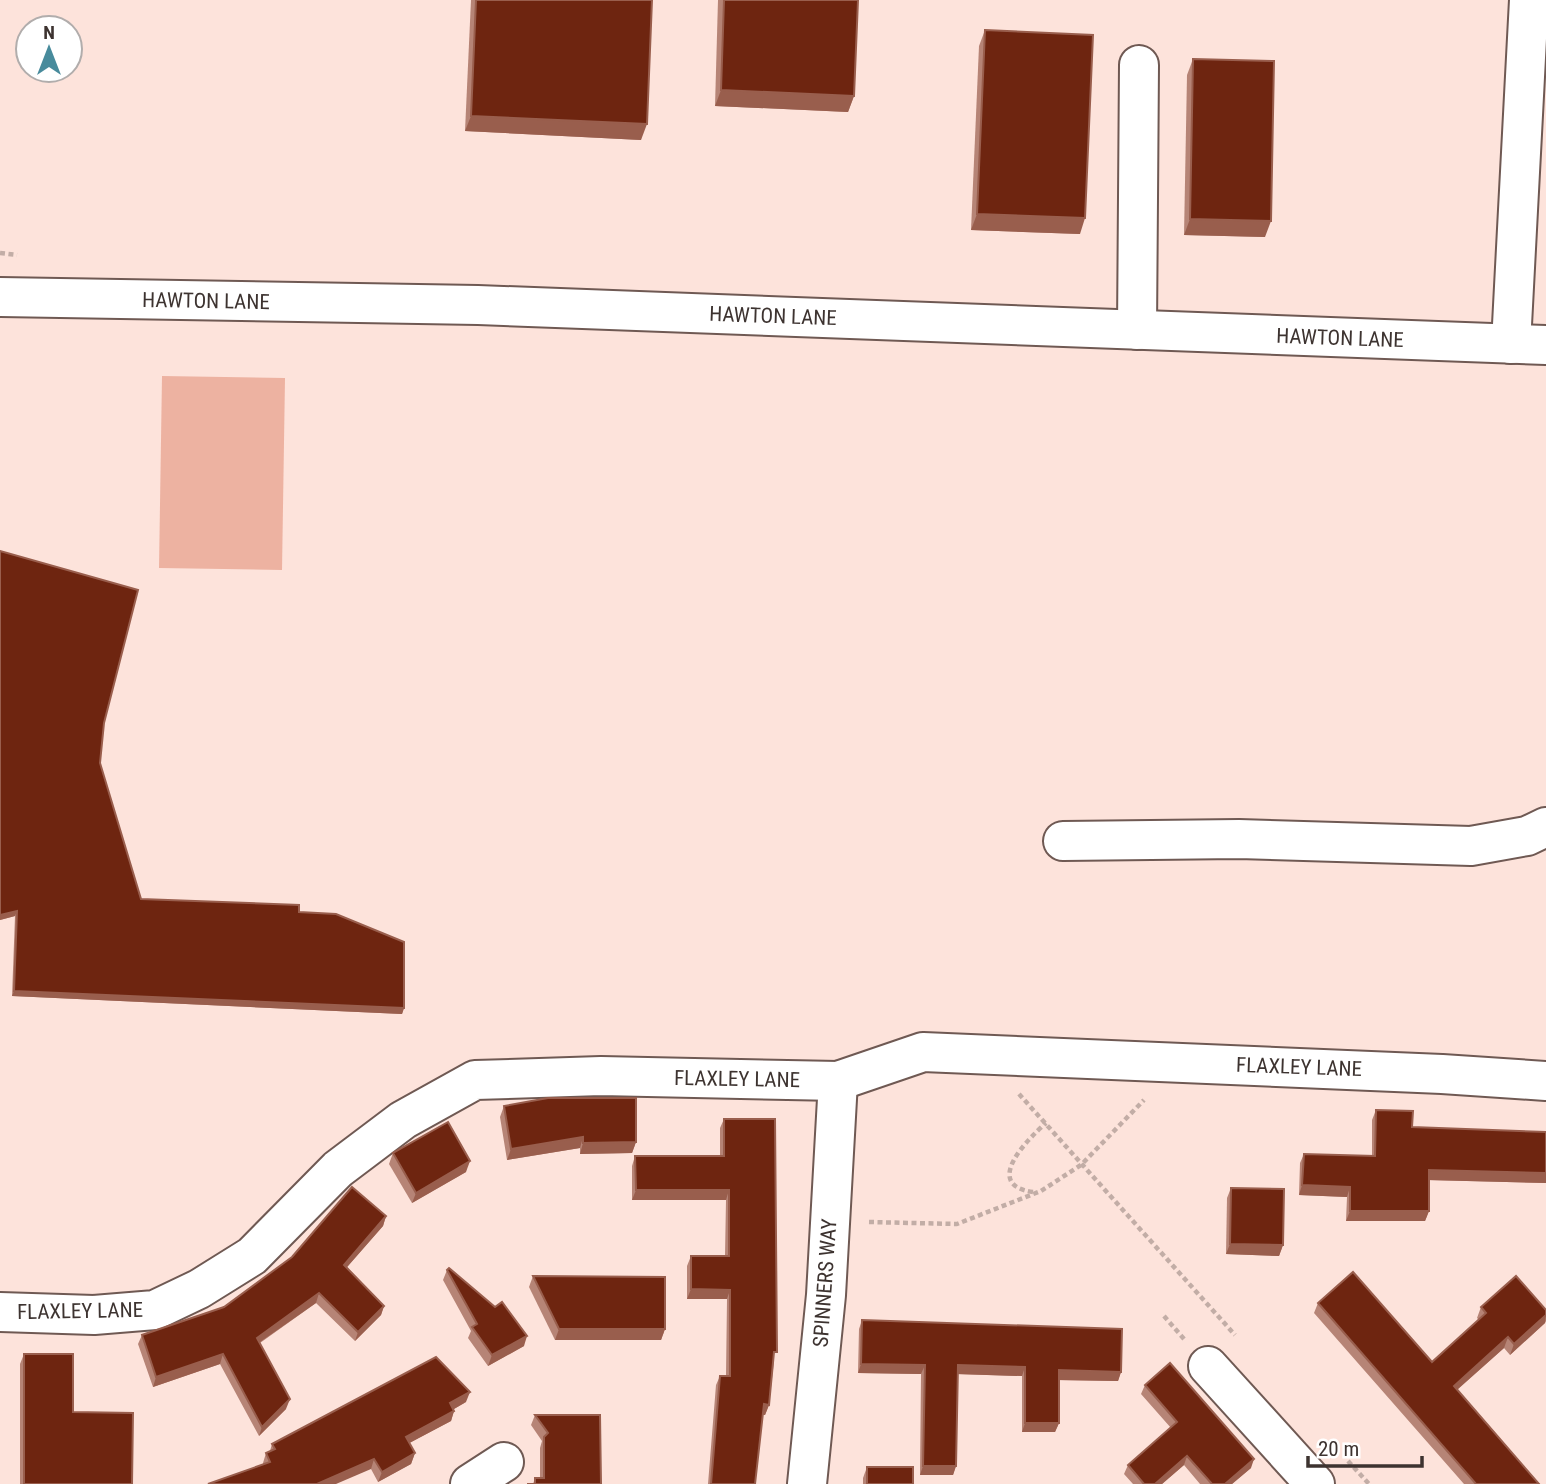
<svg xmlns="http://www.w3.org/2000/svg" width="1546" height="1484" font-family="'Roboto Condensed',sans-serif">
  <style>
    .garden { fill: #edb2a1 }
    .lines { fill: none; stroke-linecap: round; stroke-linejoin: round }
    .minor-casing { stroke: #6f5953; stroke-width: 42 }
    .path { stroke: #c2ada6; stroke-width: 4.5; stroke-dasharray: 5 3.5; stroke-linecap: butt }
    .minor { stroke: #fff; stroke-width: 38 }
    .wall { fill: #b68476 }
    .shaded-wall { fill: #995e4d }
    .building { fill: #6e2510; stroke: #995e4d; stroke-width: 2 }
    .labels { text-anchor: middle; stroke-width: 7; stroke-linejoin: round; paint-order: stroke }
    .street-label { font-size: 21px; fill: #3d3330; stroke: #fff }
  </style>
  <rect width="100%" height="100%" fill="#fde3db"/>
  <polygon class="garden" points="162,376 285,378 282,570 159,568"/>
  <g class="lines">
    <g class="minor-casing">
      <g id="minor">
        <polyline points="0,297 478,305 1546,345"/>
        <polyline points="1137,330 1139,65"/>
        <polyline points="1511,344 1529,0"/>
        <polyline points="1063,841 1239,839 1471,846 1527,836 1546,827"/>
        <polyline points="0,1312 94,1315 155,1310 199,1289 252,1256 338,1169 403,1120 475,1080 601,1076 838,1081 923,1052 1442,1074 1546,1081"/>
        <polyline points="1208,1366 1315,1484"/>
        <polyline points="470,1484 504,1462"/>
        <polyline points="807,1484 826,1295 838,1081"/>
      </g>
    </g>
    <g class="path">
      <polyline points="0,253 17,255"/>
      <polyline points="1019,1094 1235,1335"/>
      <path d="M1033,1192C981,1185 1029,1138 1046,1123"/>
      <polyline points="869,1222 957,1224 1041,1191 1081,1165 1144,1100"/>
      <polyline points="1164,1316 1184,1339"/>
      <polyline points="1348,1461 1369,1484"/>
    </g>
    <use href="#minor" class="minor"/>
  </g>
  <g class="wall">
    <polygon points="471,0 652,0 641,140 465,131"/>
    <polygon points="718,0 858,0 854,96 848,112 715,106"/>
    <polygon points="985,30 1080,234 971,230 979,46"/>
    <polygon points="1193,59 1265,237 1184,235 1187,75"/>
    <polygon points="0,551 104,723 100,763 141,899 299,912 404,1008 402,1014 12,996 15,916 0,920"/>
    <polygon points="504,1106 636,1142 632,1153 580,1154 580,1148 507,1160 500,1117"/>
    <polygon points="1376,1110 1412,1127 1546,1132 1546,1183 1429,1180 1429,1211 1425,1221 1346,1221 1347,1197 1299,1195 1300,1163 1304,1154 1372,1156 1372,1120"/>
    <polygon points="724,1119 774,1361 769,1405 765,1415 763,1414 755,1484 708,1484 716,1385 720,1376 726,1376 727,1299 687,1299 687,1266 691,1256 725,1256 726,1200 632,1200 632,1166 635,1156 720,1156 720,1128"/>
    <polygon points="393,1153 466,1172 412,1203 389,1164"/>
    <polygon points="1231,1188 1283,1245 1279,1256 1226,1254 1227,1198"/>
    <polygon points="386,1216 383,1226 347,1267 384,1306 381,1315 355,1341 316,1303 260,1343 286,1409 259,1436 220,1364 153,1387 138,1344 142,1335 224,1307"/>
    <polygon points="447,1270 495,1307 524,1346 488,1366 468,1338 471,1331 443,1280"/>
    <polygon points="533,1276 665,1329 661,1340 555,1340 529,1287"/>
    <polygon points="1318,1303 1432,1362 1479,1320 1477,1318 1481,1307 1546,1310 1546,1333 1546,1321 1545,1323 1510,1355 1504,1348 1457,1390 1539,1484 1464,1484 1314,1313"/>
    <polygon points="862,1320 1121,1372 1118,1381 1059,1380 1059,1423 1055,1432 1022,1432 1022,1376 958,1374 956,1466 953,1475 920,1475 921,1374 858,1373 859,1329"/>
    <polygon points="24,1354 73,1412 132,1484 20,1484 20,1364"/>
    <polygon points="1145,1385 1251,1468 1232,1484 1200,1484 1184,1465 1162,1484 1133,1484 1124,1474 1128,1465 1171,1428 1141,1394"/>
    <polygon points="466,1402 454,1409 454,1411 451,1421 409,1443 415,1453 411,1464 378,1482 371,1469 263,1464 263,1463 266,1453 270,1451 272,1444"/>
    <polygon points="535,1415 601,1484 533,1484 535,1478 540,1478 540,1448 542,1441 531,1425"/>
    <polygon points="867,1467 913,1484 863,1484 863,1478"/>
  </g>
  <g class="shaded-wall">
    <polygon points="721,90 854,96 848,112 715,106"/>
    <polygon points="471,116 647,124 641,140 465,131"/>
    <polygon points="977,214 1085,218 1080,234 971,230"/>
    <polygon points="1190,219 1271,221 1265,237 1184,235"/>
    <polygon points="17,911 15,916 0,920 0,915"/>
    <polygon points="14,991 404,1008 402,1014 12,996"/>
    <polygon points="583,1137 580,1148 507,1160 511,1149"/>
    <polygon points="636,1142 632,1153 580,1154 583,1143"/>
    <polygon points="470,1161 466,1172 412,1203 416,1193"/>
    <polygon points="1429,1170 1546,1173 1546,1183 1426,1180"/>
    <polygon points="1302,1185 1350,1187 1347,1197 1299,1195"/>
    <polygon points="636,1190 729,1190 726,1200 632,1200"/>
    <polygon points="1350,1211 1429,1211 1425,1221 1346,1221"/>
    <polygon points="386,1216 383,1226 341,1274 344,1265"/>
    <polygon points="1230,1244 1283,1245 1279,1256 1226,1254"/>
    <polygon points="691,1289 730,1290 727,1299 687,1299"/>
    <polygon points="319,1293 316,1303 253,1347 257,1338"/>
    <polygon points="384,1306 381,1315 355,1341 358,1332"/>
    <polygon points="1546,1315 1545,1323 1510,1355 1514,1344"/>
    <polygon points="559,1329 665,1329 661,1340 555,1340"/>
    <polygon points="527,1336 524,1346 488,1366 492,1355"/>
    <polygon points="1508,1337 1504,1348 1450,1396 1454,1386"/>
    <polygon points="223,1354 220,1364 153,1387 156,1377"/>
    <polygon points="861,1364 925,1365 921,1374 858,1373"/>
    <polygon points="958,1365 1025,1367 1022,1376 955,1374"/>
    <polygon points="1059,1370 1121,1372 1118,1381 1055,1380"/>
    <polygon points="470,1392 466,1402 447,1413 450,1403"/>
    <polygon points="290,1399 286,1409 259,1436 262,1427"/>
    <polygon points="764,1404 769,1405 765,1415 760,1414"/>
    <polygon points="454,1411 451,1421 402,1447 406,1437"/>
    <polygon points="1025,1423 1059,1423 1055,1432 1022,1432"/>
    <polygon points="415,1453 411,1464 378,1482 382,1472"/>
    <polygon points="1187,1456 1184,1465 1162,1484 1155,1484"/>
    <polygon points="374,1459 371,1469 336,1484 317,1484"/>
    <polygon points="1254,1459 1251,1468 1232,1484 1225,1484"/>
    <polygon points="923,1466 956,1466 953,1475 920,1475"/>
  </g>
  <g class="building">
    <polygon points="476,0 652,0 647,124 471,116"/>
    <polygon points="724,0 858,0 854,96 721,90"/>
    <polygon points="985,30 1093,35 1085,218 977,214"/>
    <polygon points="1193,59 1274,61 1271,221 1190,219"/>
    <polygon points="0,551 138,590 104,723 100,763 141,899 299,905 299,912 336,914 404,942 404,1008 14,991 17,911 0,915"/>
    <polygon points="548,1098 636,1098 636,1142 583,1143 583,1137 511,1149 504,1106"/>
    <polygon points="1376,1110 1413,1111 1412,1127 1546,1132 1546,1173 1429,1170 1429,1211 1350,1211 1350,1187 1302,1185 1304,1154 1375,1156"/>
    <polygon points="724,1119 775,1119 777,1352 774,1352 769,1405 764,1404 755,1484 711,1484 720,1376 730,1376 730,1290 691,1289 691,1256 729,1256 729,1190 636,1190 635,1156 724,1156"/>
    <polygon points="448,1122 470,1161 416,1193 393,1153"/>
    <polygon points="352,1187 386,1216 344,1265 384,1306 358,1332 319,1293 257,1338 290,1399 262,1427 223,1354 156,1377 142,1335 224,1307 292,1257"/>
    <polygon points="1231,1188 1284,1189 1283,1245 1230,1244"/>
    <polygon points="449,1268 495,1307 502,1302 527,1336 492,1355 472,1327 477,1324 447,1270"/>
    <polygon points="1353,1272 1432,1362 1486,1313 1481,1307 1516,1276 1546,1310 1546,1315 1514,1344 1508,1337 1454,1386 1539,1484 1476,1484 1318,1303"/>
    <polygon points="533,1276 665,1277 665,1329 559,1329"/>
    <polygon points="862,1320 1122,1329 1121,1372 1059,1370 1059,1423 1025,1423 1025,1367 958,1365 956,1466 923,1466 925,1365 861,1364"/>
    <polygon points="24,1354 73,1354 73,1412 133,1413 132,1484 24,1484"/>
    <polygon points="436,1357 470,1392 450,1403 454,1411 406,1437 415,1453 382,1472 374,1459 317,1484 208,1484 270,1462 266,1453 275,1449 272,1444"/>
    <polygon points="1170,1363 1254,1459 1225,1484 1212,1484 1187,1456 1155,1484 1144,1484 1128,1465 1177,1422 1145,1385"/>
    <polygon points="535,1415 600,1415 601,1484 527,1484 535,1484 535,1478 544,1478 544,1437 548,1433"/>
    <rect x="867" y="1467" width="46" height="17"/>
  </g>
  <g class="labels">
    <g class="street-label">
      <text transform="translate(206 301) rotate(1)" y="7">HAWTON LANE</text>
      <text transform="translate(773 316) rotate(2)" y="7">HAWTON LANE</text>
      <text transform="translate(1340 338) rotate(2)" y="7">HAWTON LANE</text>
      <text transform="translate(1299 1067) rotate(2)" y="7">FLAXLEY LANE</text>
      <text transform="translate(737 1079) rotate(1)" y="7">FLAXLEY LANE</text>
      <text transform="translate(825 1283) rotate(-86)" y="7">SPINNERS WAY</text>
      <text transform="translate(80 1311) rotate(-1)" y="7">FLAXLEY LANE</text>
    </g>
  </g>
  <g transform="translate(49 49)"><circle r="33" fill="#ffffff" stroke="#b1adac" stroke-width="2"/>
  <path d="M0-5L12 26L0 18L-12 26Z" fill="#488b9c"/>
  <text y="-10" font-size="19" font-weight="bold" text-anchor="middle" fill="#3d3330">N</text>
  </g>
  <path d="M1308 1456v10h114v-10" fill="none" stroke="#3d3330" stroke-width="3.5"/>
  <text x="1318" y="1456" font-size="21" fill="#3d3330" stroke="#ffffff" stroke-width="5" paint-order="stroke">20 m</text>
</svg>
